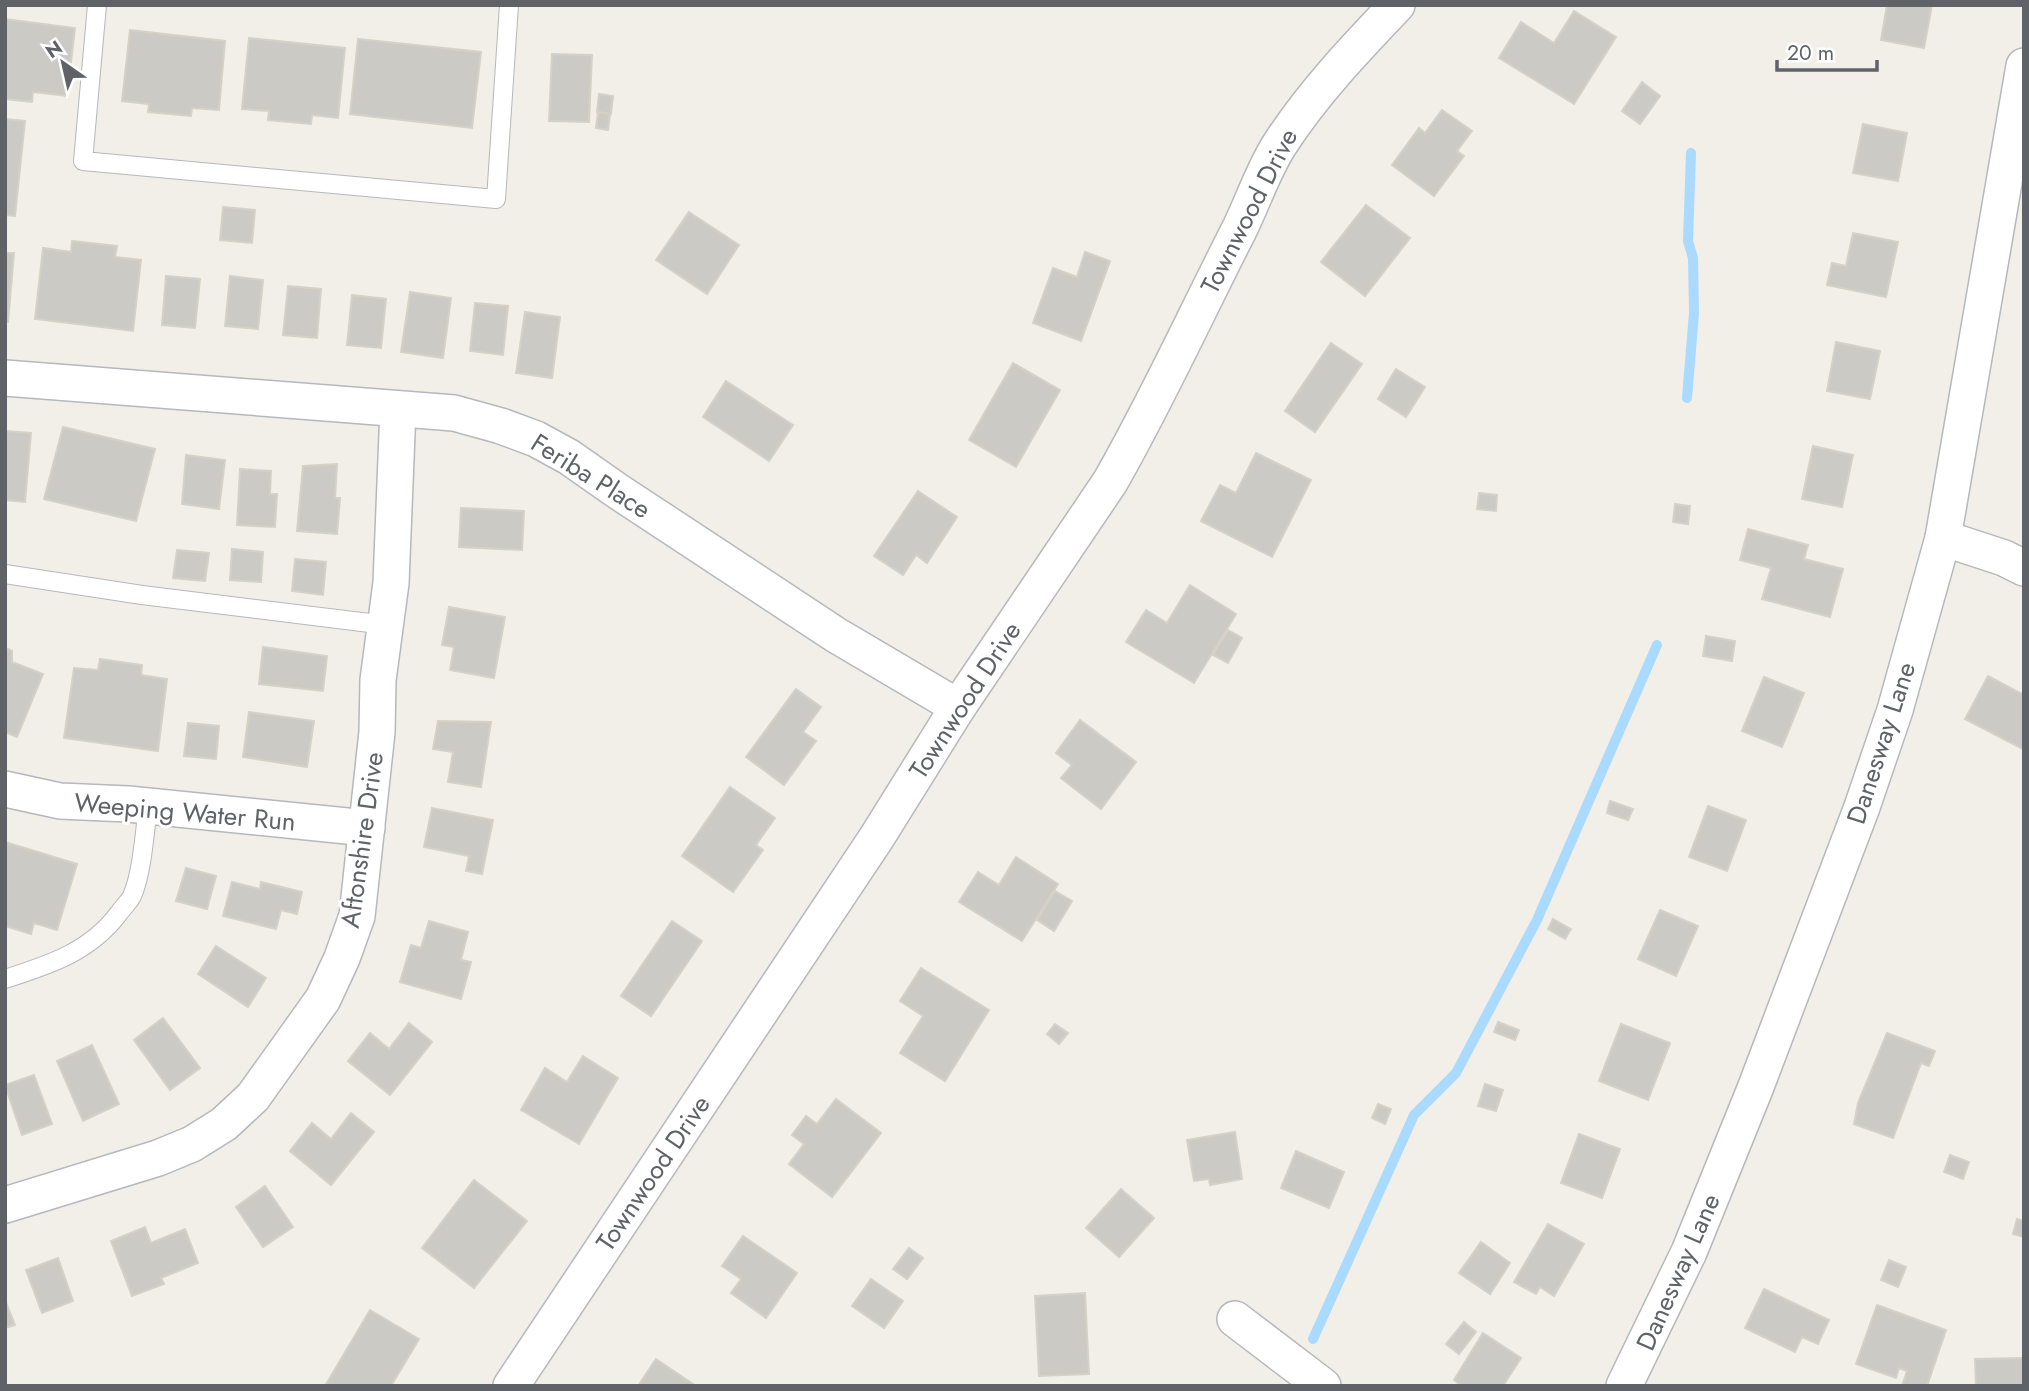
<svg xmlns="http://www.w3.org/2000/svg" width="2029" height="1391" font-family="Jost,sans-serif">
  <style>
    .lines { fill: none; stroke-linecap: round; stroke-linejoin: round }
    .stream { stroke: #aadaff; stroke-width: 10 }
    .building { fill: #cccac5; stroke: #d6d1c6; stroke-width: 2 }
    .lane-casing { stroke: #b5b8bc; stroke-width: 20 }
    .street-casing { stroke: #b5b8bc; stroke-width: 38 }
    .lane { stroke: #fff; stroke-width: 18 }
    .street { stroke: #fff; stroke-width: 35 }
    .labels { text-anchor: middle; stroke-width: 6; stroke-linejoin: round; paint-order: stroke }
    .street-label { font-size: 26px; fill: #5f6368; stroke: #fff }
  </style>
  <rect width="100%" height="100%" fill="#f1efe8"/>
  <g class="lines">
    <g class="stream">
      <polyline points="1687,398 1694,313 1693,258 1688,241 1691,153"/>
      <polyline points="1313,1339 1414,1115 1456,1073 1537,920 1657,645"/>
    </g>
  </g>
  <g class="building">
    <polygon points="1887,5 1932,5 1924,48 1881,40"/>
    <polygon points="1574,11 1616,37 1574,104 1499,58 1521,22 1554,43"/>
    <polygon points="5,19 75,28 67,96 33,92 32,102 5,99"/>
    <polygon points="130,30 225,41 219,110 192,108 191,116 148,112 149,104 122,101"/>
    <polygon points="249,38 345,48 338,118 312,115 311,124 268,120 269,111 242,109"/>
    <polygon points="358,39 481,52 472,128 350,114"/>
    <polygon points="552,54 592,55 589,122 549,121"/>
    <polygon points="1642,82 1660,96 1640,124 1622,111"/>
    <polygon points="599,94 613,96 611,114 597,112"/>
    <polygon points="1442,110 1472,131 1457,151 1464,156 1434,196 1392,165 1419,128 1425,133"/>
    <polygon points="598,112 610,114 608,130 596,128"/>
    <polygon points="5,119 25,121 15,216 5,215"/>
    <polygon points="1863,124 1907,133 1898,181 1853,173"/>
    <polygon points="1366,205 1410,238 1365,296 1321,262"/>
    <polygon points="223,207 255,210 252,243 220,240"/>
    <polygon points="689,212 739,245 707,294 656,260"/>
    <polygon points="1853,233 1898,242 1886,297 1827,285 1832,263 1846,266"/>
    <polygon points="72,241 117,246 115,257 141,260 133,331 35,319 43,248 71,252"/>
    <polygon points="1085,252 1110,261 1081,341 1033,323 1053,268 1077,277"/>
    <polygon points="5,253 14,253 8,322 5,322"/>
    <polygon points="166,276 200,279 195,328 162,325"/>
    <polygon points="230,276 263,280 258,329 225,326"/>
    <polygon points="288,286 321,289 317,338 283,335"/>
    <polygon points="410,292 451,298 443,358 401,352"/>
    <polygon points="352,295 386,299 381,348 347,345"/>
    <polygon points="475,303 508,306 503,355 470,351"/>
    <polygon points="525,312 560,317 552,378 516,373"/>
    <polygon points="1836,342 1880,351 1870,399 1827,391"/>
    <polygon points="1331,343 1362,364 1315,432 1285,411"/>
    <polygon points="1013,363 1060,390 1016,467 969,440"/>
    <polygon points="1396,369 1425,387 1406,417 1378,399"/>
    <polygon points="726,381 793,425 769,461 703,417"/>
    <polygon points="63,427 155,449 136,521 44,499"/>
    <polygon points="5,431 31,433 25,502 5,500"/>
    <polygon points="1813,446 1853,455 1842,507 1802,499"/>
    <polygon points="1256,453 1311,480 1272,557 1201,521 1220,485 1236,493"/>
    <polygon points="186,455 225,460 219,509 182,504"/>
    <polygon points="337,464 335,498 340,498 337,534 297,531 303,466"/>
    <polygon points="240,469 271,471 270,494 277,494 275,527 237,525"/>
    <polygon points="918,491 957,517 927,563 916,555 903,575 874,556"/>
    <polygon points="1479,493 1497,495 1496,511 1477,509"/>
    <polygon points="1675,504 1690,506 1688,524 1673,522"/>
    <polygon points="461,508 524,511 522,550 459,547"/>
    <polygon points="1748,529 1808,545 1804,559 1843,569 1830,617 1762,599 1771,568 1740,560"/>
    <polygon points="232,549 263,552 261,582 230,580"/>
    <polygon points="177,550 209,553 205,581 173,578"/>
    <polygon points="295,559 326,562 323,595 292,591"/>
    <polygon points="1190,585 1236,614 1194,683 1126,642 1146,610 1167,623"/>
    <polygon points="449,607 505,617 494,678 450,670 454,647 442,645"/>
    <polygon points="1228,630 1242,638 1228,663 1213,655"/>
    <polygon points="1706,636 1735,641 1732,661 1703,656"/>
    <polygon points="263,647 327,656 323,691 259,684"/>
    <polygon points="5,648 12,651 12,662 43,674 17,737 5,732"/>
    <polygon points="100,659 142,665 141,675 167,679 158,751 64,738 74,668 98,670"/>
    <polygon points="1988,676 2024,695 2023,749 1965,719"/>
    <polygon points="1764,677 1804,693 1782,747 1742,731"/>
    <polygon points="796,689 821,707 803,732 816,741 784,785 746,757"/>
    <polygon points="249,712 314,721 307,767 243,757"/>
    <polygon points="1080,720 1136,762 1101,809 1061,778 1072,765 1056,753"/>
    <polygon points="438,721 491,722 481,787 448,782 453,752 433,749"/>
    <polygon points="188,723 219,726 216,759 184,756"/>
    <polygon points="730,787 775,818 756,845 763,850 733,892 682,856"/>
    <polygon points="1610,801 1633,809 1628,820 1607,813"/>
    <polygon points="1708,806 1746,820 1727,871 1689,857"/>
    <polygon points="432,808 493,820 482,874 466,871 469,856 424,847"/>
    <polygon points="5,842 77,864 57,930 34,923 31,934 5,926"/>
    <polygon points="1016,857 1058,884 1022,941 959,902 978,872 999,885"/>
    <polygon points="186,868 216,876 207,909 176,901"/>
    <polygon points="232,882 260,889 261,882 302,892 297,914 281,910 276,929 223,916"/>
    <polygon points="1055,891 1072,901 1054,931 1037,920"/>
    <polygon points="1660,910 1698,926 1676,976 1638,959"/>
    <polygon points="1553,919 1571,929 1565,939 1548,929"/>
    <polygon points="429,921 468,932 461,960 471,962 461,999 400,982 411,945 421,948"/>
    <polygon points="672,921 702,941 651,1016 621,996"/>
    <polygon points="216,946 266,978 248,1007 198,974"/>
    <polygon points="921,968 989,1010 945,1081 900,1053 923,1016 900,1001"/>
    <polygon points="163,1018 200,1068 170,1090 134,1040"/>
    <polygon points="1498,1022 1519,1030 1515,1040 1494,1032"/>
    <polygon points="409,1023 432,1042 390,1095 348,1061 370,1033 389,1049"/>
    <polygon points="1055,1024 1068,1033 1059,1044 1047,1034"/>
    <polygon points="1621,1024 1670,1043 1648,1100 1599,1081"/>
    <polygon points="1887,1033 1935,1051 1929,1066 1921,1063 1893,1138 1854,1124 1858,1103"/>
    <polygon points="92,1045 119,1104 83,1121 57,1061"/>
    <polygon points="583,1056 618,1078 579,1144 521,1110 545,1068 567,1082"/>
    <polygon points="34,1075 52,1124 22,1135 5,1085"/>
    <polygon points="1485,1084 1503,1090 1496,1111 1478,1106"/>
    <polygon points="836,1099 881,1133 832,1197 789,1164 804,1144 792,1135 806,1116 817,1124"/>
    <polygon points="1378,1104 1391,1109 1385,1124 1372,1118"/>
    <polygon points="351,1113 374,1132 331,1185 290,1151 312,1123 331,1139"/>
    <polygon points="1235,1132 1242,1179 1210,1185 1209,1179 1194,1181 1187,1140"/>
    <polygon points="1579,1134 1620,1149 1602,1198 1561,1183"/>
    <polygon points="1296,1151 1344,1172 1329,1208 1281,1188"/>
    <polygon points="1950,1155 1969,1162 1963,1179 1944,1172"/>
    <polygon points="474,1180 527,1221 474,1288 422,1248"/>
    <polygon points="265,1186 293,1227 263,1247 236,1207"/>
    <polygon points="1121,1189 1154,1218 1119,1257 1086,1228"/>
    <polygon points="2017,1219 2024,1221 2024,1237 2013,1234"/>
    <polygon points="1548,1224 1584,1244 1554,1296 1540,1287 1536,1294 1514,1282"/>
    <polygon points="145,1227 151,1243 185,1229 198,1263 161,1278 164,1284 132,1296 111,1241"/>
    <polygon points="743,1236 797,1273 766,1318 731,1293 741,1279 722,1266"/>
    <polygon points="1481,1242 1510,1263 1490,1294 1459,1273"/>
    <polygon points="909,1248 923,1258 907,1279 893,1269"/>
    <polygon points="58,1258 73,1301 42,1313 26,1270"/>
    <polygon points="1889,1260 1906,1267 1898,1287 1881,1280"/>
    <polygon points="871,1279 903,1301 884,1328 852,1306"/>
    <polygon points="1764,1289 1829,1320 1818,1344 1802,1337 1795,1352 1745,1328"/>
    <polygon points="1085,1293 1089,1374 1039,1376 1035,1296"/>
    <polygon points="5,1300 15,1325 5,1328"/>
    <polygon points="1877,1305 1946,1330 1927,1386 1902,1386 1907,1371 1899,1368 1896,1378 1856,1364"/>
    <polygon points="370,1310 419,1339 391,1386 325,1386"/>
    <polygon points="1464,1322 1476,1332 1459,1354 1446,1344"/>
    <polygon points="1483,1333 1521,1358 1503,1386 1462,1386 1454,1380"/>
    <polygon points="2024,1358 2024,1386 1976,1386 1975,1359"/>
    <polygon points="656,1359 696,1386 638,1386"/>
  </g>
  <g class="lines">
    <g class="lane-casing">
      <g id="lane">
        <polyline points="97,5 83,161 496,199 509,5"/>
        <polyline points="5,574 142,595 386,625"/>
        <path d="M5,979C49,965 90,952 119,913C123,907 129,902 132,896C142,874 145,830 148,806"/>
      </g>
    </g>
    <g class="street-casing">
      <g id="street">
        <polyline points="5,378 454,413 501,426 536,439 569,457 616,490 836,635 958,707"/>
        <polyline points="1943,538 2004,558 2024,568"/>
        <polyline points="5,789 60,801 128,804 367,828"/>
        <polyline points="5,1205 158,1158 192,1144 224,1124 253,1097 323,999 342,958 357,916 377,732 378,680 391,583 398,409"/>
        <polyline points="1235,1319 1323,1386"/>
        <path d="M511,1386L877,837L958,707L1110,482C1157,400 1196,314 1239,230C1253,202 1263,170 1280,144C1313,93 1355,49 1397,5"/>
        <polyline points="1624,1386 1689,1252 1755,1089 1862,807 1895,710 1943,538 2024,66"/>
      </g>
    </g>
    <use href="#lane" class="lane"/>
    <use href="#street" class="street"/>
  </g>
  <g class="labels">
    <g class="street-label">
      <text transform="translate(1249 211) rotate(-63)" y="9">Townwood Drive</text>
      <text transform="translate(591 476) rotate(32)" y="9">Feriba Place</text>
      <text transform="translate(965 700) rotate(-57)" y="9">Townwood Drive</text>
      <text transform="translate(1881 743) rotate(-72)" y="9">Danesway Lane</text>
      <text transform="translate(185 812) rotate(5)" y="9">Weeping Water Run</text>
      <text transform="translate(362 840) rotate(-82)" y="9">Aftonshire Drive</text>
      <text transform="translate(653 1173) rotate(-56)" y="9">Townwood Drive</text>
      <text transform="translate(1678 1272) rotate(-66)" y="9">Danesway Lane</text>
    </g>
  </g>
  <rect width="2029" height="1391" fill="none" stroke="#5f6368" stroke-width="14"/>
  <g transform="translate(63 63) rotate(326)" stroke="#ffffff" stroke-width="5" paint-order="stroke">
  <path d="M0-5L12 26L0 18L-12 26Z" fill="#5f6368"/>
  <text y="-10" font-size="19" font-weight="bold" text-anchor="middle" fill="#5f6368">N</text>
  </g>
  <path d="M1777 60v10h100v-10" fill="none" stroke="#5f6368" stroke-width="3.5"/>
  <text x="1787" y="60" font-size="21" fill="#5f6368" stroke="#ffffff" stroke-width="5" paint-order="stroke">20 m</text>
</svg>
